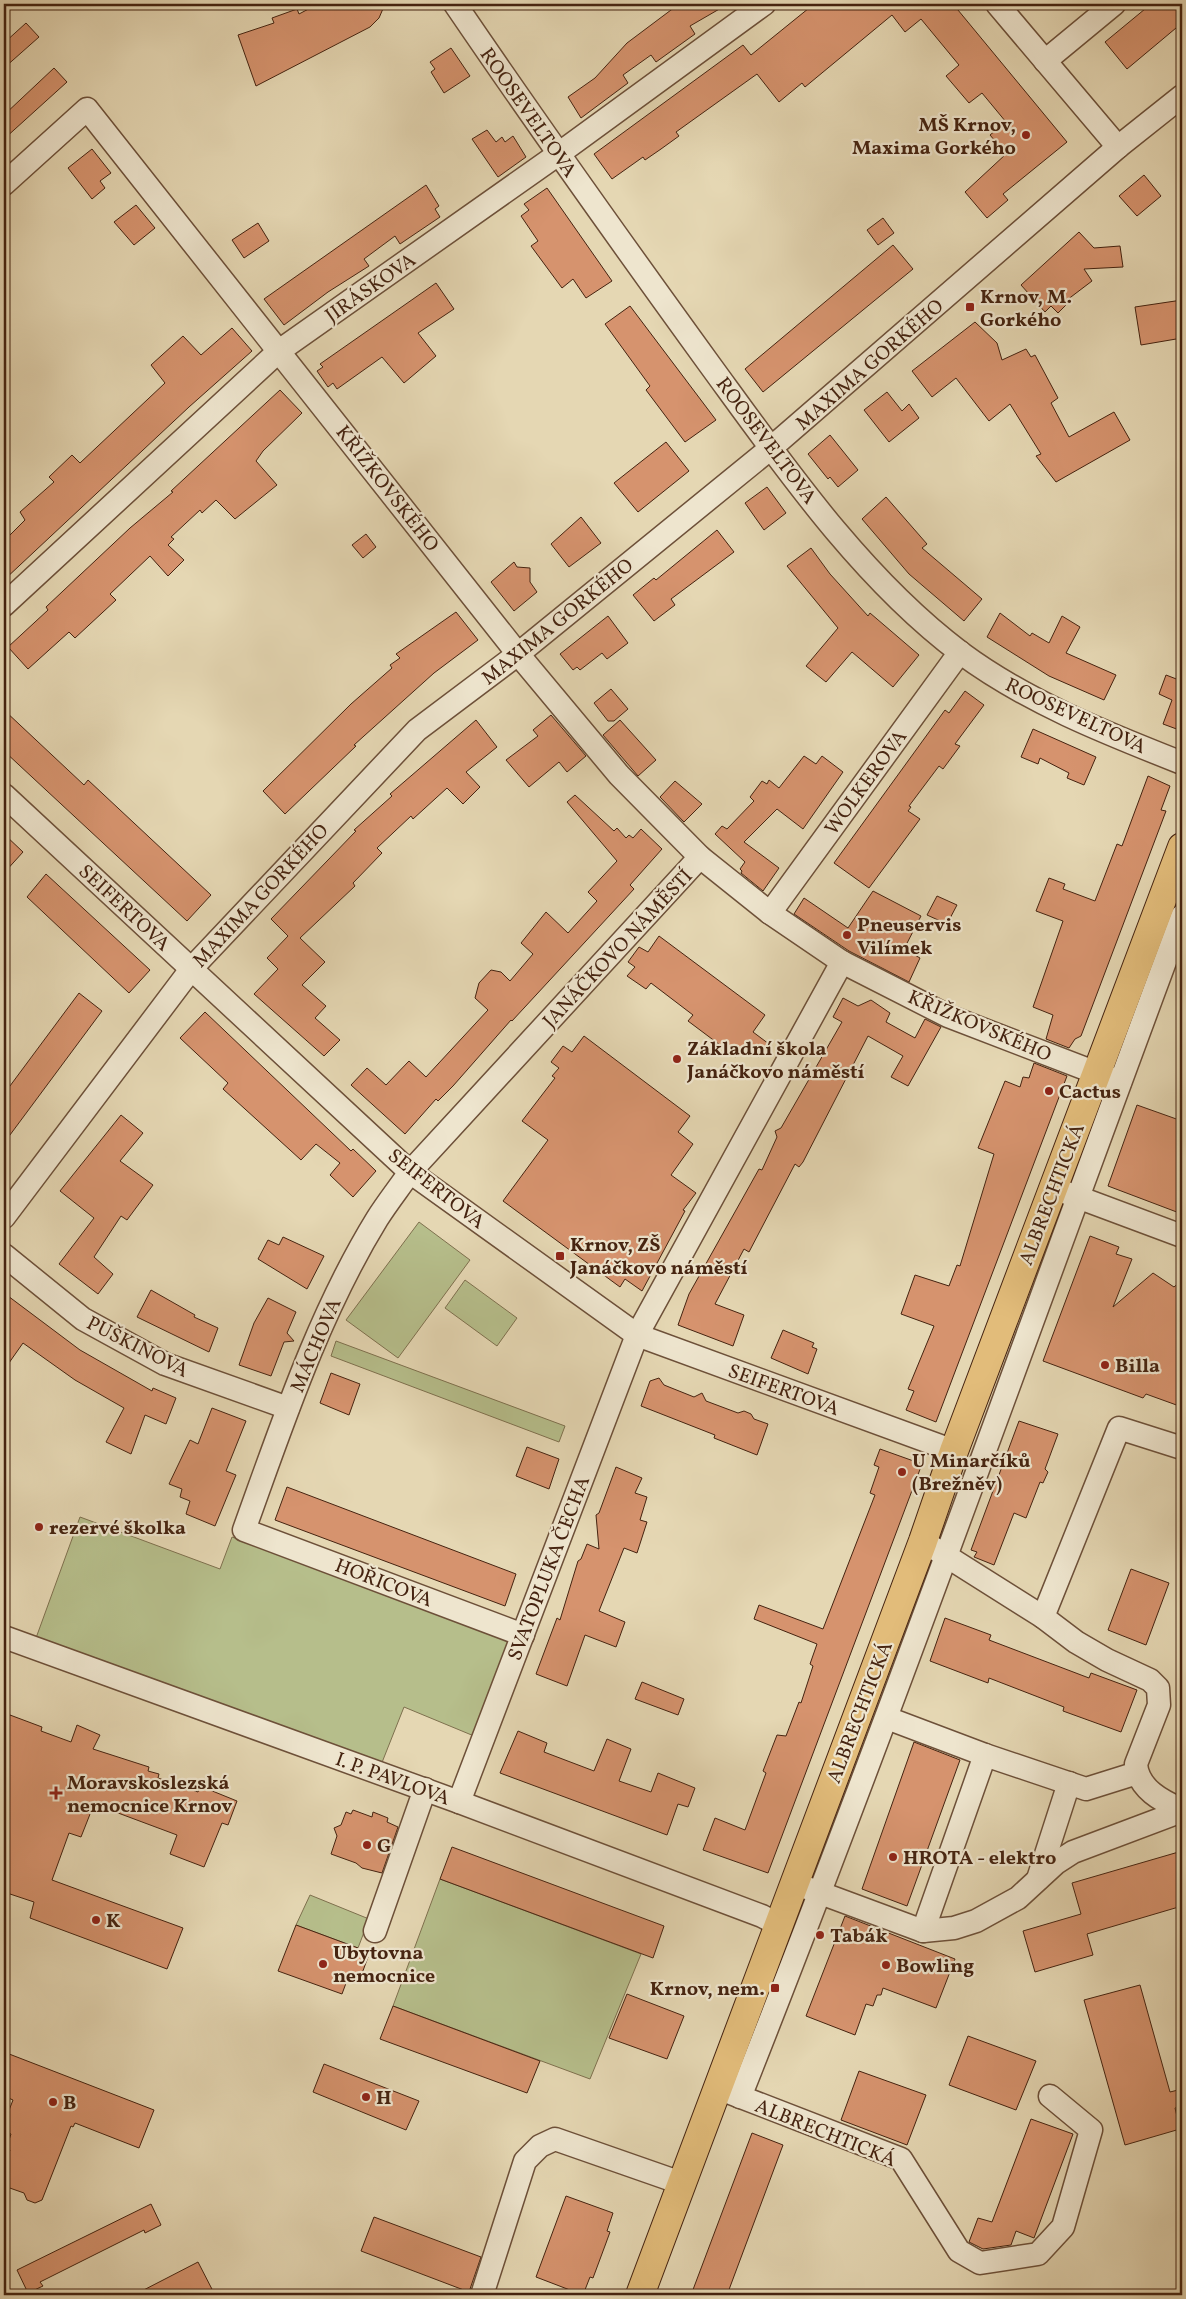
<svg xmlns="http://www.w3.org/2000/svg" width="1186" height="2299" font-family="Vollkorn,serif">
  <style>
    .green { fill: #b6be8b; stroke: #7e704e }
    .building { fill: #d6936e; stroke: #452310 }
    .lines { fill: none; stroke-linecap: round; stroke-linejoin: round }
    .minor-casing { stroke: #6d5039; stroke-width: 25 }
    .major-casing { stroke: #452310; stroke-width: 30 }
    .minor { stroke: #eee5ce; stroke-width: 22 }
    .major { stroke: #e2bc7a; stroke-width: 28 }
    .poi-dot { fill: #8f2418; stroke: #eee5ce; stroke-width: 2 }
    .labels { text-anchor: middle; stroke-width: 4.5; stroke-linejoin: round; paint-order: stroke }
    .street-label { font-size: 20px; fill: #452310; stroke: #eee5ce }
    .poi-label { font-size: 20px; font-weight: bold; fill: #452310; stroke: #eee5ce; text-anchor: start }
  </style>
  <rect width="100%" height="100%" fill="#e5d7b3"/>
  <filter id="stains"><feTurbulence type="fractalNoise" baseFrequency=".004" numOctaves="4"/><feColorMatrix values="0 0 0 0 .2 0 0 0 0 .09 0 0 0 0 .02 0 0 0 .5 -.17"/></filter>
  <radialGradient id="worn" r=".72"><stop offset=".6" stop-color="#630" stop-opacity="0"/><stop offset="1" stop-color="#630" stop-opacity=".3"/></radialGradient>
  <g class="green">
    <polygon points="419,1222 470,1260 398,1358 346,1320"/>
    <polygon points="465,1280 517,1318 497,1346 445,1308"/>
    <polygon points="336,1341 565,1426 559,1442 331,1356"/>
    <polygon points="80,1517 220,1569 232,1537 508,1639 512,1642 474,1736 404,1707 381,1765 36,1638"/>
    <polygon points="440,1879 641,1954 590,2079 393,2006"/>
    <polygon points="310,1895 369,1919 358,1948 296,1925"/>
  </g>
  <g class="building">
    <polygon points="318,4 385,4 379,18 370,27 256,86 238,35 274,23 272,18 297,9 299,14"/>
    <polygon points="679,4 728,4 690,26 695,34 656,62 651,55 623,75 628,83 581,118 568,97 595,78 627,43"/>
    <polygon points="814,4 953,4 1067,142 1003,194 1008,200 987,218 965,192 1006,154 990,135 1006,122 982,93 969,103 946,76 959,65 921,19 905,32 892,15 805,87 802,83 779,102 757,74 676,132 679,136 661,149 645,160 643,157 612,179 594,154 743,45 751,55"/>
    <polygon points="1151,4 1182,4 1182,23 1127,69 1105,42"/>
    <polygon points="26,23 39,37 4,68 4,43"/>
    <polygon points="451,48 470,76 444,93 431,72 435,69 430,62"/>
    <polygon points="54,68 67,82 4,139 4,115"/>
    <polygon points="487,130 496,142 502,137 505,142 513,136 526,157 498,177 472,139"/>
    <polygon points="92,149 111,173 100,181 105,188 92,199 68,168"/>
    <polygon points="1144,175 1161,196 1137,216 1119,196"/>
    <polygon points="426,185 439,206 435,209 440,217 400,244 395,236 364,259 369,266 328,292 284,325 264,299"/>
    <polygon points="547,188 612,281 586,298 573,279 562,288 531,246 538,241 521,216 529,210 524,204"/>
    <polygon points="136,205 155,228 134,245 114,222"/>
    <polygon points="883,218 894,233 878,245 867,230"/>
    <polygon points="258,223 269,241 244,258 232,240"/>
    <polygon points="1079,232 1094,248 1120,246 1123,267 1084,269 1092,281 1067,300 1069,302 1058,313 1051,306 1045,312 1021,285"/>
    <polygon points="893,245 913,269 763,392 745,369"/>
    <polygon points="436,283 454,309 418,333 436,356 404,383 382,357 337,389 333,383 328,387 317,371 323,367 320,364"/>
    <polygon points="1182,300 1182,338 1141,345 1135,307"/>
    <polygon points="630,306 716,420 685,442 646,390 650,386 605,324"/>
    <polygon points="975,322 997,343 1002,360 1026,349 1031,357 1035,355 1058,398 1051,403 1069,437 1114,412 1130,440 1056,482 1036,456 1041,454 1010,404 989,421 956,378 932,397 912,371"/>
    <polygon points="232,328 252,351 189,407 4,580 4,541 25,520 20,512 54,482 49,477 72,455 80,463 165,383 151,365 183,336 201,355"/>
    <polygon points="280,390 302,413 263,451 256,461 277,485 235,519 216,500 202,513 200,510 171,537 174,539 168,545 184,560 168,576 150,556 110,594 116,600 75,638 69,632 28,669 8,647 48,610 46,607 130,528 173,492 171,491"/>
    <polygon points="887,392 902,411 909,404 919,418 889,442 864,410"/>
    <polygon points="830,435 858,470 838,487 830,477 828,479 808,454"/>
    <polygon points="666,442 689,471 638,512 614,483"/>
    <polygon points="767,487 786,513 764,530 745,503"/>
    <polygon points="886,497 927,544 922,548 982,599 964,621 909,574 862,519"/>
    <polygon points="581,517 601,543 569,567 551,544"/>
    <polygon points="717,530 734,552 671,599 675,605 654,621 633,595 654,578 656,580"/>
    <polygon points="366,534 376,547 363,558 352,545"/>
    <polygon points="811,548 830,574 868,616 870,613 919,655 893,687 852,652 826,682 806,666 838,628 787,566"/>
    <polygon points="514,562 517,567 530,568 530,582 537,592 514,611 491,582"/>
    <polygon points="456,612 478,640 434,673 354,745 356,746 285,814 263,791 351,704 392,668 390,665 400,658 396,654"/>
    <polygon points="1000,613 1030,636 1032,633 1049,643 1062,616 1080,627 1066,653 1116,675 1104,700 1049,676 987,637"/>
    <polygon points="608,616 628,643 607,659 602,653 580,670 577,667 573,670 560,654"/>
    <polygon points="1166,675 1179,680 1182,678 1182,731 1163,724 1172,700 1159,694"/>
    <polygon points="611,689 628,709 614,721 608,721 594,703"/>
    <polygon points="965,691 984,705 955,744 960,746 943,769 939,766 909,806 911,807 908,811 920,819 869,888 834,863 945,710 949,713"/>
    <polygon points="4,710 84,785 88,780 211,895 187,921 4,751"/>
    <polygon points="551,715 586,756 567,772 559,762 529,787 506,760 538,736 533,730"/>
    <polygon points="476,720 497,747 466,772 480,787 463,804 447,788 413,819 411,816 377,848 382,853 353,883 355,886 300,938 325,962 302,985 326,1006 315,1018 340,1040 324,1056 254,994 278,969 267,958 288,936 271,919 356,831 354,830 392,796 390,794"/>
    <polygon points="620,720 656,760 638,776 603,735"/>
    <polygon points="1033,729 1096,757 1084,785 1067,778 1069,773 1040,758 1038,764 1021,757"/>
    <polygon points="804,756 816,764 822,756 843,772 803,829 777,809 744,842 779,868 763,891 741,873 742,871 740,869 745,862 715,834 722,826 727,829 754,801 750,797 762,781 767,784 769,780 779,788"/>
    <polygon points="1148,776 1170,786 1161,810 1166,811 1081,1036 1075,1039 1069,1048 1046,1039 1053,1015 1033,1007 1063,921 1036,911 1049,878 1065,884 1063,889 1095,901 1117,844 1122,846"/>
    <polygon points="675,781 702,804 684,822 660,797"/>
    <polygon points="575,795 614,831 617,828 626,838 629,835 633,838 641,829 662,849 630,885 634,889 512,1021 511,1020 453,1086 438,1101 436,1099 405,1134 351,1085 367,1068 386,1085 409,1061 426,1077 488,1010 475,998 479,983 491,970 501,972 510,981 533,954 521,943 546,912 568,933 597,901 588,892 617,861 567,802"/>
    <polygon points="4,834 23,852 4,873"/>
    <polygon points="46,874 150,970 129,993 27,897"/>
    <polygon points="873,891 921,916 904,949 920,958 909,982 849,951 794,914 804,898 848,928"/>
    <polygon points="937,896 957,905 947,924 927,915"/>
    <polygon points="659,936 765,1015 753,1032 769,1044 759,1057 745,1046 736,1057 688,1021 693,1015 651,983 646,989 627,976 635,967 628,962 639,947 648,952"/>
    <polygon points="79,993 102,1011 4,1143 4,1094"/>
    <polygon points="843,998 858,1006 871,1000 890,1013 886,1022 915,1038 925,1019 941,1027 908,1086 891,1077 903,1056 868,1036 803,1162 799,1167 795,1164 749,1252 744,1249 715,1304 744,1315 733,1346 678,1325 689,1294 759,1169 762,1170 777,1137 775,1131 781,1128 842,1022 833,1017"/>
    <polygon points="205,1012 351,1151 353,1149 376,1171 353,1197 330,1175 340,1163 316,1144 301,1160 223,1089 228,1083 180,1038"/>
    <polygon points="584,1036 690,1116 678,1132 693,1144 671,1175 696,1193 683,1210 685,1211 642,1291 625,1279 620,1287 503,1201 548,1140 522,1121 555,1078 552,1076 559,1068 551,1062 563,1046 572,1052"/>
    <polygon points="1034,1063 1067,1076 936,1422 906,1410 914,1391 908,1389 934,1326 901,1314 915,1275 949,1286 957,1265 960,1266 994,1154 978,1148 1005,1081 1020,1087 1023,1077 1029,1078"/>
    <polygon points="1137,1105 1182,1121 1182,1214 1108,1186"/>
    <polygon points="121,1115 143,1133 120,1161 153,1185 127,1220 121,1216 94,1257 113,1274 98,1294 59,1264 94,1218 60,1191"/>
    <polygon points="1090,1236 1119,1247 1116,1254 1132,1259 1113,1307 1153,1273 1174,1287 1182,1280 1182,1407 1146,1394 1143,1398 1043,1361"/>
    <polygon points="283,1237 324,1256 307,1289 258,1259 268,1240 279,1245"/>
    <polygon points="151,1290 195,1315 194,1317 218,1328 209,1352 137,1317"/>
    <polygon points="4,1293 80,1350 152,1391 153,1388 176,1398 166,1424 145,1415 131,1454 106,1442 124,1408 75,1380 23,1343 4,1370"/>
    <polygon points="268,1298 296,1312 287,1333 294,1341 284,1342 271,1376 239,1365 254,1323"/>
    <polygon points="783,1330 814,1343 812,1347 817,1349 808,1374 771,1358"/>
    <polygon points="331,1373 360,1384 349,1415 320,1403"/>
    <polygon points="659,1378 664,1385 694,1397 702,1393 706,1401 738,1413 744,1411 751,1414 754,1419 768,1424 757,1455 714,1438 715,1435 641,1406 650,1381"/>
    <polygon points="212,1408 246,1421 226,1471 236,1475 215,1526 186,1514 190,1501 180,1497 182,1489 169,1484 190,1440 198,1444"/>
    <polygon points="1019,1421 1058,1434 1045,1469 1048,1472 1043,1483 1040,1482 1026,1518 1014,1513 994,1565 974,1557 977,1552 971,1550"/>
    <polygon points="527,1447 559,1459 549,1489 516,1476"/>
    <polygon points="880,1449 922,1464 768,1873 703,1850 715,1818 745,1830 766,1773 763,1771 777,1735 786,1736 799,1702 801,1703 813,1666 810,1664 817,1644 754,1619 759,1605 823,1629 875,1495 870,1493 879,1467 874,1465"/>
    <polygon points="616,1467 642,1478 635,1493 647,1497 640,1520 647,1522 637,1553 624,1548 599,1611 625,1622 616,1647 585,1635 567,1686 536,1674 557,1618 560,1620 578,1561 581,1559 587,1544 599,1549 596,1515 599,1513"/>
    <polygon points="287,1487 516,1574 505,1606 275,1520"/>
    <polygon points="1131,1569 1169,1583 1146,1645 1108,1630"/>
    <polygon points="945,1618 991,1635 989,1640 1089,1678 1091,1673 1137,1690 1121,1732 1063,1711 1064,1707 989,1678 988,1683 930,1661"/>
    <polygon points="642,1682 684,1699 678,1715 635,1699"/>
    <polygon points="10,1715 42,1727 41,1731 71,1742 77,1725 100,1735 93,1749 149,1767 148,1771 159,1774 158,1778 198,1792 200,1786 237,1801 228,1825 222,1823 204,1867 170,1854 177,1835 94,1804 81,1837 69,1833 52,1880 183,1928 167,1969 30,1918 34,1902 4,1892 4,1716 9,1718"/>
    <polygon points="518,1731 547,1743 544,1752 594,1771 607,1739 631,1749 619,1781 651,1792 658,1773 695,1788 688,1807 678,1804 667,1835 500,1773"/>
    <polygon points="914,1742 960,1760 907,1906 862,1889"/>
    <polygon points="353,1810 372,1817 373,1812 388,1818 387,1822 398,1827 382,1873 362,1868 356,1863 331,1854 337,1836 334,1828 341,1825 346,1812 351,1814"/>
    <polygon points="452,1847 664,1926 653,1958 440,1879"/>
    <polygon points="1182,1851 1182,1906 1087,1934 1093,1955 1035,1972 1023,1931 1081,1914 1072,1883"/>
    <polygon points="845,1916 955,1959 936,2008 883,1988 881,1995 877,1995 873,2006 866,2004 855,2035 806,2016"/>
    <polygon points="296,1925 358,1948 357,1953 368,1957 360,1979 349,1975 342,1994 278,1971"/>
    <polygon points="1140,1985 1170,2092 1182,2089 1182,2106 1175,2108 1180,2129 1125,2145 1084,2000"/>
    <polygon points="627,1994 684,2016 667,2059 609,2038"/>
    <polygon points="393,2006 540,2061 527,2093 380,2039"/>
    <polygon points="968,2036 1036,2061 1016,2110 949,2085"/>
    <polygon points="4,2052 154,2110 139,2148 75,2123 73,2127 71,2126 42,2200 35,2203 27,2200 24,2193 4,2186 4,2164 10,2150 6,2149 11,2134 4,2131 4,2123 13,2100 4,2096"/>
    <polygon points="324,2064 419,2101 406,2130 313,2092"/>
    <polygon points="859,2071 926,2095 907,2145 841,2120"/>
    <polygon points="1031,2119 1073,2134 1034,2238 1016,2231 1011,2245 983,2249 969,2242 978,2218 992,2222"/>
    <polygon points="752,2133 783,2145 727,2295 691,2295"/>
    <polygon points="566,2196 613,2213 607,2231 610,2232 606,2243 593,2278 590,2277 583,2295 536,2277"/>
    <polygon points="151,2204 161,2225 145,2233 144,2230 40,2282 43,2286 28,2293 17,2270"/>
    <polygon points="374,2217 481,2257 469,2292 361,2251"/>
    <polygon points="198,2262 215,2295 134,2295"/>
  </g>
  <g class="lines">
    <g class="minor-casing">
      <g id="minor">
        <path d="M455,4C538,126 623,245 710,365C783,465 861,578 961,653C1027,702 1106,733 1182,763"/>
        <polyline points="997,4 1118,147"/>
        <polyline points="1045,61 1114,4"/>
        <polyline points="4,184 87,109 518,654 619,775 700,857 770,913 842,962 948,1016 1120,1082"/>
        <polyline points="4,605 279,351 557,155 764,4"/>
        <polyline points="4,795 410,1172 637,1335 954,1451"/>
        <polyline points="770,913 960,652"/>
        <polyline points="1064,1192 1182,1236"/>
        <polyline points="4,1217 192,968 417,730 518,654 771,448 1118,147 1182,96"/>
        <polyline points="4,1255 83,1319 165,1364 288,1408"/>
        <path d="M932,1547L1043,1617L1076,1642L1107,1660L1150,1680L1158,1688L1159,1705L1136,1764C1138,1789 1162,1801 1182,1810"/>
        <polyline points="1043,1617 1119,1428 1182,1448"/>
        <path d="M523,1635L244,1530C282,1425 318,1315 377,1219C387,1203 399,1188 410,1172L700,857"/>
        <polyline points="4,1637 459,1802 762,1916 779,1925"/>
        <polyline points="887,1718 985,1755 1086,1789 1137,1773"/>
        <polyline points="459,1802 637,1335 842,962"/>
        <polyline points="1038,1879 1069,1783"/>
        <polyline points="807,1888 923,1931 954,1928 976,1921 1018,1898 1056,1863 1073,1852 1182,1811"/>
        <polyline points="375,1931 425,1789"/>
        <polyline points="923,1931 985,1755"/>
        <polyline points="728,2092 901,2159 959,2251 980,2263 1038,2254 1063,2227 1091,2130 1050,2096"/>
        <path d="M740,2097C895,1706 1035,1310 1182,916"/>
        <polyline points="482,2295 525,2161 540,2146 555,2139 681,2183"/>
      </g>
    </g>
    <g class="major-casing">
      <polyline id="major" points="640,2295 923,1541 954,1451 1182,847"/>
    </g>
    <use href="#minor" class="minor"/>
    <use href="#major" class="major"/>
  </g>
  <g class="poi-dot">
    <circle cx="1026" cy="135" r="5"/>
    <rect x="965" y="302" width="10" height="10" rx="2.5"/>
    <circle cx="847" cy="935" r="5"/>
    <circle cx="677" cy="1059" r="5"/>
    <circle cx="1049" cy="1091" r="5"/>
    <rect x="555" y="1251" width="10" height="10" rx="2.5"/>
    <circle cx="1105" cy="1365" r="5"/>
    <circle cx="902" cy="1472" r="5"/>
    <circle cx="39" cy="1527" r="5"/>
    <path d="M53.5 1785.5h5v5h5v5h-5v5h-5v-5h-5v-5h5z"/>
    <circle cx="367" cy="1845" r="5"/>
    <circle cx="893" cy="1857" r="5"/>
    <circle cx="96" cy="1920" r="5"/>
    <circle cx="820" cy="1935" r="5"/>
    <circle cx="323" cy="1964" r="5"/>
    <circle cx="886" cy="1965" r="5"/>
    <rect x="770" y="1983" width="10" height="10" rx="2.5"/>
    <circle cx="366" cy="2097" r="5"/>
    <circle cx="53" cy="2102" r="5"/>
  </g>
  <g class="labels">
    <g class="street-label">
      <text transform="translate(529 112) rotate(55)" y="7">ROOSEVELTOVA</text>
      <text transform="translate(370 287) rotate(-35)" y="7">JIRÁSKOVA</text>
      <text transform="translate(869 364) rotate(-41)" y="7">MAXIMA GORKÉHO</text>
      <text transform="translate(767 440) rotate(53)" y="7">ROOSEVELTOVA</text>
      <text transform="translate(388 488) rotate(52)" y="7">KŘIŽKOVSKÉHO</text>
      <text transform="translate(557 621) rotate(-39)" y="7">MAXIMA GORKÉHO</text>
      <text transform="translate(1076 715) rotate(25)" y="7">ROOSEVELTOVA</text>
      <text transform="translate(865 782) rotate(-54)" y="7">WOLKEROVA</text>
      <text transform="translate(260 895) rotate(-47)" y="7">MAXIMA GORKÉHO</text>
      <text transform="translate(125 907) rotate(43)" y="7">SEIFERTOVA</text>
      <text transform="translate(617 948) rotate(-47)" y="7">JANÁČKOVO NÁMĚSTÍ</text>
      <text transform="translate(980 1025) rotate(23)" y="7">KŘIŽKOVSKÉHO</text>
      <text transform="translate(437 1188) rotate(38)" y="7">SEIFERTOVA</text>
      <text transform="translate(1051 1194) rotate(-69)" y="7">ALBRECHTICKÁ</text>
      <text transform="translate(315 1345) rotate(-67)" y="7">MÁCHOVA</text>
      <text transform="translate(138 1346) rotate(27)" y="7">PUŠKINOVA</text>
      <text transform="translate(784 1389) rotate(20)" y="7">SEIFERTOVA</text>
      <text transform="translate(548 1568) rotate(-69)" y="7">SVATOPLUKA ČECHA</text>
      <text transform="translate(384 1582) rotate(21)" y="7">HOŘICOVA</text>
      <text transform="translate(859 1712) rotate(-69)" y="7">ALBRECHTICKÁ</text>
      <text transform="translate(393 1778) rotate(20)" y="7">I. P. PAVLOVA</text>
      <text transform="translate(826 2132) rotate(22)" y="7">ALBRECHTICKÁ</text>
    </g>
    <g class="poi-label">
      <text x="1016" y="131" text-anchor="end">MŠ Krnov,<tspan x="1016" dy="23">Maxima Gorkého</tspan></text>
      <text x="980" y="303">Krnov, M.<tspan x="980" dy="23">Gorkého</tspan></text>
      <text x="857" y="931">Pneuservis<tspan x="857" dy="23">Vilímek</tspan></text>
      <text x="687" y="1055">Základní škola<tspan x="687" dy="23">Janáčkovo náměstí</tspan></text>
      <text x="1059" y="1098">Cactus</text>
      <text x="570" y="1251">Krnov, ZŠ<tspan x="570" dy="23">Janáčkovo náměstí</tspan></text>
      <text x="1115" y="1372">Billa</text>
      <text x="912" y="1467">U Minarčíků<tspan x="912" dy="23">(Brežněv)</tspan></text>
      <text x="49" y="1534">rezervé školka</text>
      <text x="67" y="1789">Moravskoslezská<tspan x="67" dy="23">nemocnice Krnov</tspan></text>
      <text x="377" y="1852">G</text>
      <text x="903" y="1864">HROTA - elektro</text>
      <text x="106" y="1927">K</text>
      <text x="830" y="1942">Tabák</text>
      <text x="333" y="1959">Ubytovna<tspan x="333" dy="23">nemocnice</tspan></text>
      <text x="896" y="1972">Bowling</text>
      <text x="765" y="1995" text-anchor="end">Krnov, nem.</text>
      <text x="376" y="2104">H</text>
      <text x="63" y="2109">B</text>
    </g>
  </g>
  <rect width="1186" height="2299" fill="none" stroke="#e5d7b3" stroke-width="20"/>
  <rect x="5" y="5" width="1176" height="2289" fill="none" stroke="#452310" stroke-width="2.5"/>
  <rect x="10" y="10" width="1166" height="2279" fill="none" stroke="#452310"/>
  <rect width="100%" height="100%" filter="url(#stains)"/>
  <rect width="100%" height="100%" fill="url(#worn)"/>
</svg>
